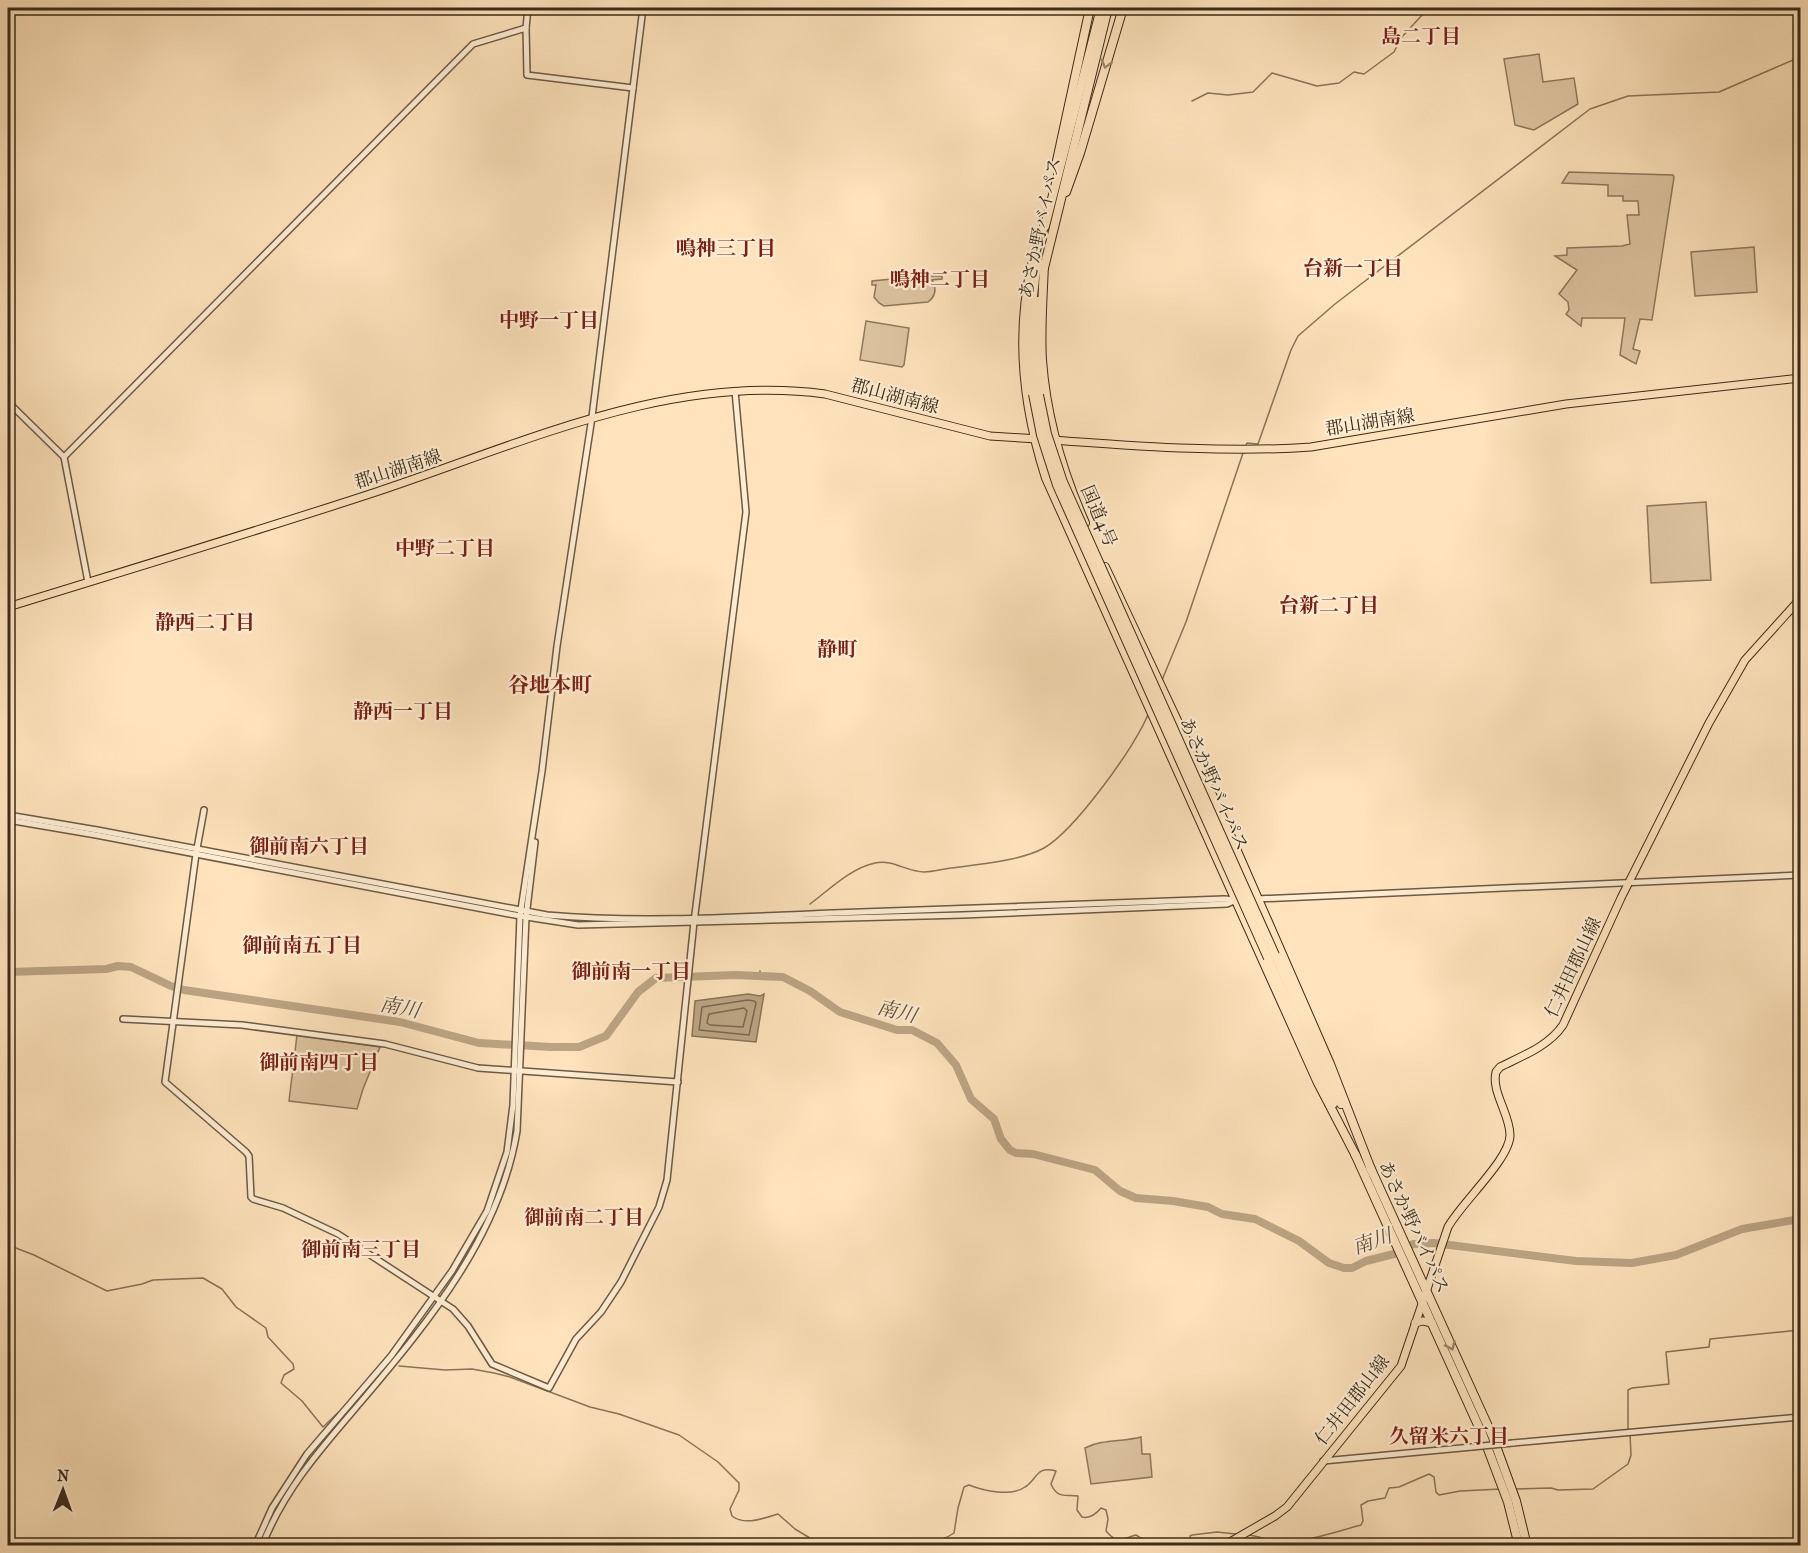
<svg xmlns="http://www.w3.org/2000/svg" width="1808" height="1553" font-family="'IM FELL French Canon','Noto Serif JP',serif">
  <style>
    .green { fill: #ddc4a0; stroke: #8c785c; stroke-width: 1.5 }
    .water { fill: #bca585; stroke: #88755a; stroke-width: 1.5 }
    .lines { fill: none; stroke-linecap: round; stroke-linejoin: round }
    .shore { stroke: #7c684f; stroke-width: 1.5 }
    .stream { stroke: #88755a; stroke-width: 1.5 }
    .river { stroke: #bca585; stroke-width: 8 }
    .minor-casing { stroke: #6c5a42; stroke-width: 8 }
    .major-casing { stroke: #3b2c19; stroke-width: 9 }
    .highway-casing { stroke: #3b2c19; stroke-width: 10 }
    .minor { stroke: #feedd3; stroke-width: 5 }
    .major { stroke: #fee3bc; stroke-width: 7 }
    .highway { stroke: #fee3bc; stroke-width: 8 }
    .minor-bridge-casing { stroke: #6c5a42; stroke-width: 8; stroke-linecap: butt }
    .highway-bridge-casing { stroke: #3b2c19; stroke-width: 10; stroke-linecap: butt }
    .minor-bridge { stroke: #feedd3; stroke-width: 5 }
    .highway-bridge { stroke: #fee3bc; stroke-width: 8 }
    .oneway { stroke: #9c886a }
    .labels { text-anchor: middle; stroke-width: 4.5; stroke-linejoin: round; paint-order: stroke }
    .street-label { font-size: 18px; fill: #3b2c19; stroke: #feedd3 }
    .neighbourhood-label { font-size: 20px; font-weight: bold; fill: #7a1f14; stroke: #feedd3 }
    .water-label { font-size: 20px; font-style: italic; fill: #625039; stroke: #feedd3 }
    .quarter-label { font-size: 21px; font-weight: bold; fill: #7a1f14; stroke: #feedd3 }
  </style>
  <rect width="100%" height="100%" fill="#fee3bc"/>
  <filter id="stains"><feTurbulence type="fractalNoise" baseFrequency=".00333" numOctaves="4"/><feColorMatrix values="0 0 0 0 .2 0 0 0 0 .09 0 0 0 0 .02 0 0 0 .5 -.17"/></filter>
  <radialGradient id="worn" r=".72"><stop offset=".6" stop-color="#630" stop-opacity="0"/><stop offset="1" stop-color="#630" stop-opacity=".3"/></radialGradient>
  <g class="green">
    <polygon points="1539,54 1543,82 1574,78 1578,104 1534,130 1515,125 1504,59"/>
    <polygon points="1569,172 1673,175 1674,177 1652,320 1640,319 1633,349 1640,351 1636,364 1620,355 1625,318 1582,318 1581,326 1566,314 1569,310 1568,302 1559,294 1577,270 1555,256 1567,255 1567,248 1622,246 1630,244 1627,215 1639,215 1638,201 1623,201 1623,196 1608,196 1608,185 1562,183"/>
    <polygon points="1754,247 1757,292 1695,296 1691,252"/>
    <path d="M922,276H942V279L932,280C937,289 936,296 928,302L884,306L879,303L874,297L876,285H872V281Z"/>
    <polygon points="866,321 909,328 904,365 902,367 860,360"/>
    <polygon points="1706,502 1711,580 1651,583 1647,506"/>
    <polygon points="297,1035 380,1047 363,1089 357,1109 289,1101"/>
    <path d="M1141,1437L1142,1454H1150L1152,1477L1091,1484L1085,1448C1102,1439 1123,1442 1141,1437Z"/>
  </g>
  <polygon class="water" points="748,994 760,996 764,994 756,1042 692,1036 695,1001"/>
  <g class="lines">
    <g class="shore">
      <polygon points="748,1000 754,1001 756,1003 749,1035 699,1030 702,1007"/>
      <polygon points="744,1008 747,1011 743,1027 710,1025 707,1023 709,1014"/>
    </g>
    <g class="stream">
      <polyline points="1192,101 1208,93 1228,95 1253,92 1272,73 1317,86 1339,83 1354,72 1364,74 1394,52 1401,38 1423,14 1433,8"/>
      <polyline points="1246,445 1247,443 1258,444 1291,350 1298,336 1335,304 1590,109 1628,96 1719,92 1800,57"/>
      <polyline points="1162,680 1186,622 1243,453"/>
      <path d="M810,904C830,889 851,868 875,863C893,859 907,872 924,872C933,872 942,869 951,868C979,864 1020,861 1044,848C1074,831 1137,745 1149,712"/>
      <polyline points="760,975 760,971"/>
      <polyline points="8,1245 34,1255 107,1291 142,1284 153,1280 203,1278 222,1289 236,1307 266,1328 268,1337 293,1364 294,1369 284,1375 281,1383 302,1401 323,1427 348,1403"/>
      <path d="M399,1366L445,1370L472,1369L494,1373L510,1377L590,1407L619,1414L679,1435L718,1462L739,1483V1490L730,1509L732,1516C745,1526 764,1518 778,1514L795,1529L823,1546"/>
      <polyline points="1628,1431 1628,1390 1632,1388 1669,1384 1666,1352 1709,1347 1710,1339 1800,1330"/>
      <polyline points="1514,1489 1551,1488 1558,1490 1593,1489 1628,1464 1631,1455 1630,1435"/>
      <path d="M1247,1535C1257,1535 1265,1540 1275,1542C1297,1545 1339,1531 1361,1525L1363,1521L1361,1505L1368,1501L1385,1498L1389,1488L1399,1487L1429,1474L1434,1477L1436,1492L1439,1495L1460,1491L1501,1489"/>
      <path d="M861,1546C865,1545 870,1542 874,1541C901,1536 930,1550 954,1533L958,1508L964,1487L969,1485C984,1491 1011,1497 1025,1487C1037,1480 1036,1465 1056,1471L1051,1484C1058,1500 1066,1494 1078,1496L1077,1510L1082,1517C1090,1519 1096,1514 1101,1508L1106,1510L1108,1519L1106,1531C1118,1545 1121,1539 1136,1535C1150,1544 1151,1546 1167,1540L1183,1545L1191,1544L1190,1536L1192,1535L1217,1532L1236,1534"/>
    </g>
    <polyline class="river" points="8,972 106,969 118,966 131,967 171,986 184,990 400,1022 479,1043 551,1047 579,1047 606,1036 638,992 656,978 735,975 783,977 810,991 840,1012 897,1030 912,1030 937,1043 956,1065 971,1099 994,1119 1001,1139 1010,1150 1016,1153 1033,1154 1095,1170 1120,1191 1136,1198 1173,1201 1208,1207 1222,1214 1255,1219 1299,1241 1329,1263 1344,1268 1352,1268 1366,1261 1394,1254 1413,1244 1434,1243 1576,1261 1632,1263 1676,1255 1742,1229 1800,1219"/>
    <g class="minor-casing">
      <g id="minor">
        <polyline points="528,8 526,28 527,75 633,88"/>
        <polyline points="8,402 64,457 88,582"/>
        <polyline points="64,457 473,44 526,28"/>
        <polyline points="204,810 196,854 165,1082 246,1152 249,1156 251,1197 253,1199 283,1208 338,1234 453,1309 468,1326 492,1364 549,1388 576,1339 601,1312 621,1282 659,1207 667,1180 694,922 746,512 735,391"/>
        <path d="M8,815L97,830L547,915C640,923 739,917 833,913C964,908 1094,904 1224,899L1238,900"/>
        <polyline points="8,820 96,835 520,916 578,925 963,915 1227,904 1234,901"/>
        <polyline points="1256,899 1800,875"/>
        <polyline points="123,1019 242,1025 385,1044 478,1068 678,1082"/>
        <polyline points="1513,1443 1800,1417"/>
        <polyline points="1323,1461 1472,1447"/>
        <polyline points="255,1546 272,1508 307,1454 391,1356 452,1271 487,1211 507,1152 513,1105 520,916 542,771 557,646 592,417 643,8"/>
        <path d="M262,1546C285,1487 325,1444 365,1397C431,1319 500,1234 517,1131L526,917L535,842"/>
      </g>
    </g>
    <g class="major-casing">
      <g id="major">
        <path d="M1052,440C1138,446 1226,453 1311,447L1566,404L1800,378"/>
        <path d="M8,607C131,569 254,532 376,492C521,444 669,373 825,394L990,436L1038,439"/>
        <polyline points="1415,1323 1423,1321 1432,1323"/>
        <path d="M1223,1546L1275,1516L1287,1507L1401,1366L1448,1227C1462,1202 1510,1159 1510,1135C1510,1114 1491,1092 1496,1072L1500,1067C1522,1056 1549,1046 1563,1025L1621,898L1709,723L1745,660L1800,599"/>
      </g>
    </g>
    <g class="highway-casing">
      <g id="highway">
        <polyline points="1056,165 1090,8"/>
        <polyline points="1066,192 1080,153 1123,8"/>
        <path d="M1046,221C1041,236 1035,250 1032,265C1015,337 1024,409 1046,478L1318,1083L1356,1156"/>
        <polyline points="1045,226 1101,8"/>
        <path d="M1044,263C1043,295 1040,328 1042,360C1046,416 1062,471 1085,523"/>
        <polyline points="1044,268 1108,8"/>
        <polyline points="1038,301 1036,350 1039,395"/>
        <polyline points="1033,394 1029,332 1037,261"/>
        <polyline points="1105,567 1220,812 1330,1064 1372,1172"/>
        <polyline points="1275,955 1341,1104"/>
        <polyline points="1268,958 1333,1104"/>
        <polyline points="1355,1154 1483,1436 1508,1502 1519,1546"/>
        <polyline points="1370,1167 1492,1435 1516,1501 1527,1546"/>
      </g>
    </g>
    <use href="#minor" class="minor"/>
    <use href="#major" class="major"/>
    <use href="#highway" class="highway"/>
    <g class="minor-bridge-casing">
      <polyline id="minor-bridge" points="1472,1447 1513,1443"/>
    </g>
    <g class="highway-bridge-casing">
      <g id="highway-bridge">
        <polyline points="1033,394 1041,435 1057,485 1268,958"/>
        <polyline points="1039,395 1047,434 1063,482 1275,955"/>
      </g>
    </g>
    <use href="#minor-bridge" class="minor-bridge"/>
    <use href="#highway-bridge" class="highway-bridge"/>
  </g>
  <defs><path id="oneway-chevron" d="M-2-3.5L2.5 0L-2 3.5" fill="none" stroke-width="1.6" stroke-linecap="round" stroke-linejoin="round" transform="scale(1.5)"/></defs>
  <g class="oneway">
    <use href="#oneway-chevron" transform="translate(1106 64) rotate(106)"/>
    <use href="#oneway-chevron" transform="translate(1451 1346) rotate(66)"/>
  </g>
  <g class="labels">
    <g class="street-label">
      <text transform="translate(1040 228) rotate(-78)" y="6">あさか野バイパス</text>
      <text transform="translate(895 396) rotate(15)" y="6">郡山湖南線</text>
      <text transform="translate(1370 422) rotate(-9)" y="6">郡山湖南線</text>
      <text transform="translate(398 469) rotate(-18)" y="6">郡山湖南線</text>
      <text transform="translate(1099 516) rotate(67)" y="6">国道4号</text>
      <text transform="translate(1214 784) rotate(66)" y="6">あさか野バイパス</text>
      <text transform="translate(1573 967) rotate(-65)" y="6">仁井田郡山線</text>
      <text transform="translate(1414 1227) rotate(65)" y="6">あさか野バイパス</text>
      <text transform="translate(1352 1400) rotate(-52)" y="6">仁井田郡山線</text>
    </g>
    <g class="neighbourhood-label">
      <text x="1421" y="43">島二丁目</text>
      <text x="726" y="255">鳴神三丁目</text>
      <text x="1353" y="275">台新一丁目</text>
      <text x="940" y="286">鳴神二丁目</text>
      <text x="549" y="327">中野一丁目</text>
      <text x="445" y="555">中野二丁目</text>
      <text x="1329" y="612">台新二丁目</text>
      <text x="205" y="629">静西二丁目</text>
      <text x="837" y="656">静町</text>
      <text x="403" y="718">静西一丁目</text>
      <text x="309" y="853">御前南六丁目</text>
      <text x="302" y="952">御前南五丁目</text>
      <text x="631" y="978">御前南一丁目</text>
      <text x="319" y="1069">御前南四丁目</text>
      <text x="584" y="1224">御前南二丁目</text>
      <text x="361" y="1256">御前南三丁目</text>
      <text x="1449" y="1443">久留米六丁目</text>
    </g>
    <g class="water-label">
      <text transform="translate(400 1007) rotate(11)" y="7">南川</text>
      <text transform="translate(897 1011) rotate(14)" y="7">南川</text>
      <text transform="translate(1372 1241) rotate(-19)" y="7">南川</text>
    </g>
    <g class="quarter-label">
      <text x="550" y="692">谷地本町</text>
    </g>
  </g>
  <rect width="1808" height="1553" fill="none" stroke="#fee3bc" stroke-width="30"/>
  <rect x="9" y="9" width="1790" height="1535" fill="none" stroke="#3b2c19" stroke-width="3"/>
  <rect x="15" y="15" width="1778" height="1523" fill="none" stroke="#3b2c19" stroke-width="1.5"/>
  <g transform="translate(63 1490) rotate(1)" stroke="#feedd3" stroke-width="4.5" paint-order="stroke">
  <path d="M0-4.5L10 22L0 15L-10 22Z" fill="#3b2c19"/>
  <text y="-9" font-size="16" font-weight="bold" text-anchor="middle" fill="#3b2c19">N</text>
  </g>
  <rect width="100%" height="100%" filter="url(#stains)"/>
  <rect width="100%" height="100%" fill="url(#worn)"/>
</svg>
